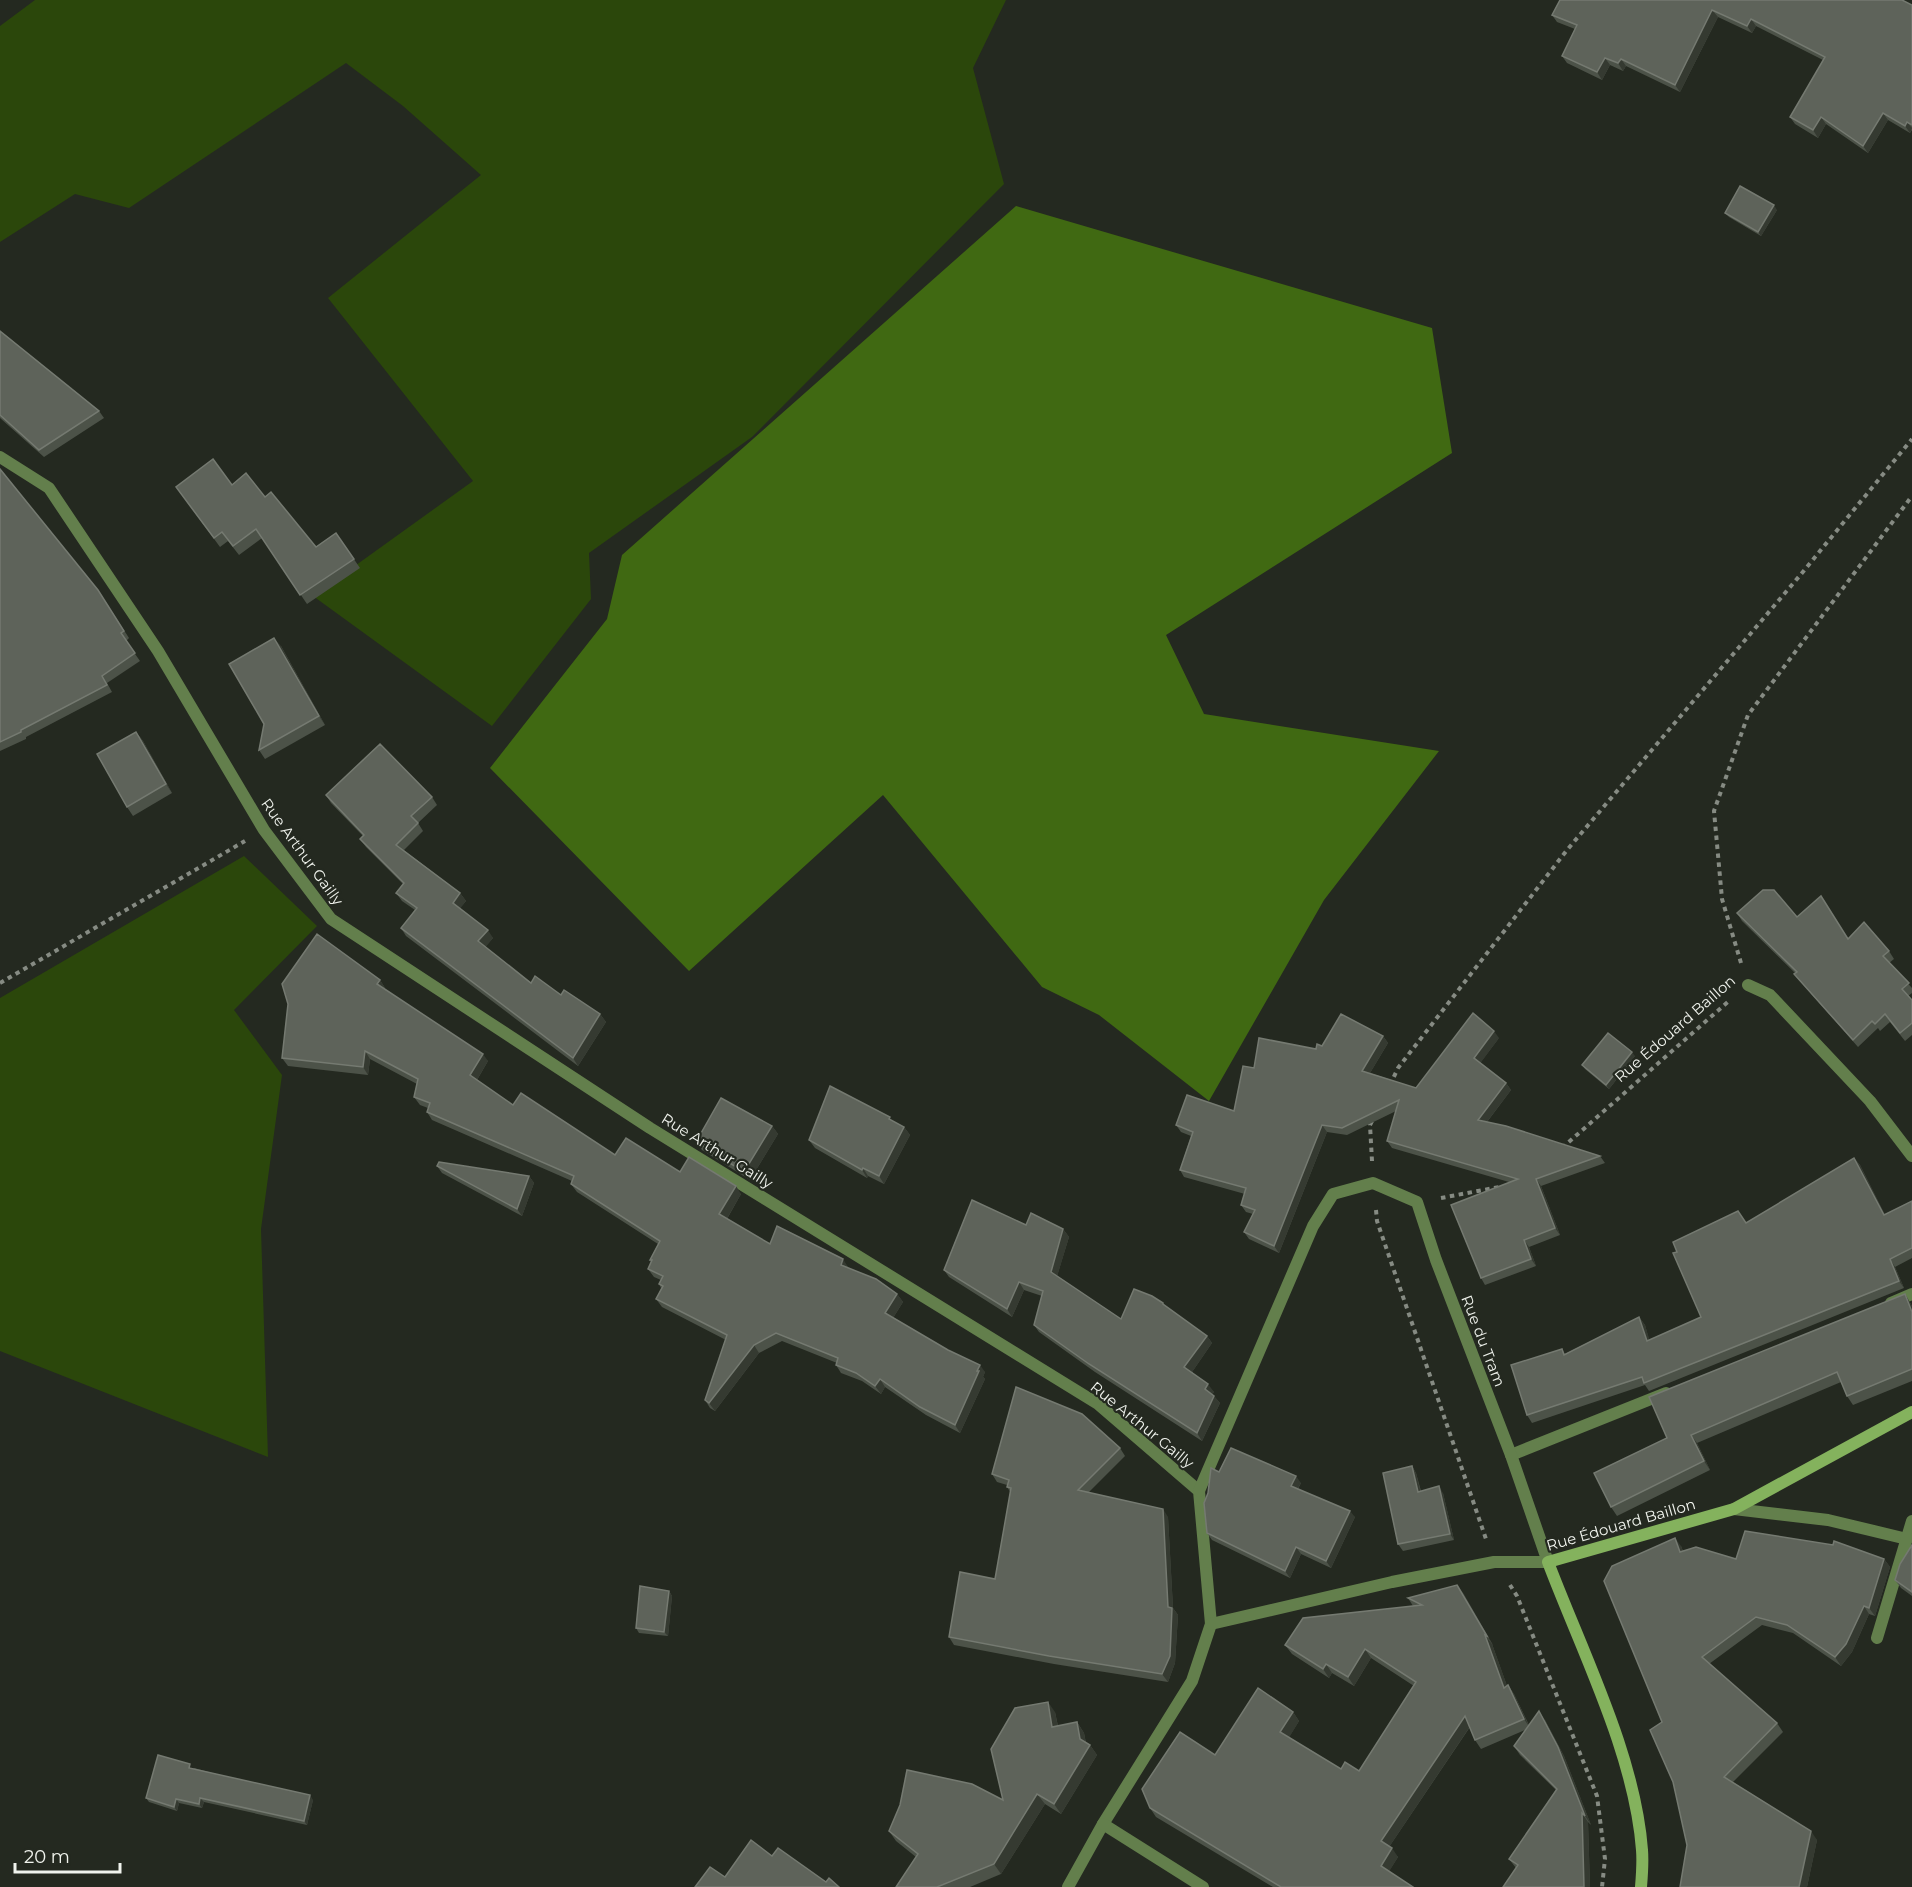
<svg xmlns="http://www.w3.org/2000/svg" width="1912" height="1887" font-family="Montserrat,sans-serif">
  <style>
    .green { fill: #2b470b }
    .forest { fill: #406912 }
    .lines { fill: none; stroke-linecap: round; stroke-linejoin: round }
    .path { stroke: #868b83; stroke-width: 4; stroke-dasharray: 4.5 4.5; stroke-linecap: butt }
    .lane { stroke: #637f4c; stroke-width: 12 }
    .street { stroke: #637f4c; stroke-width: 12 }
    .secondary { stroke: #84b25d; stroke-width: 12 }
    .wall { fill: #4c5248 }
    .shaded-wall { fill: #353a31 }
    .building { fill: #5e635a; stroke: #757a71; stroke-width: 1.5 }
    .labels { text-anchor: middle; stroke-width: 4.5; stroke-linejoin: round; paint-order: stroke }
    .street-label { font-size: 15px; fill: #f0f3ed; stroke: #242920 }
  </style>
  <rect width="100%" height="100%" fill="#242920"/>
  <g class="green">
    <polygon points="35,0 1006,0 973,68 1004,184 752,437 589,553 591,599 492,726 313,596 473,481 328,298 481,175 403,106 346,63 129,208 75,194 0,242 0,26"/>
    <polygon points="244,856 317,926 234,1010 282,1075 261,1229 268,1457 0,1351 0,998"/>
  </g>
  <polygon class="forest" points="1016,206 1432,328 1452,453 1166,635 1204,714 1439,751 1324,900 1209,1101 1099,1015 1042,987 883,795 689,971 490,768 607,619 622,555"/>
  <g class="lines">
    <g class="path">
      <polyline points="1741,963 1722,899 1714,811 1748,715 1912,496"/>
      <polyline points="0,983 245,841"/>
      <polyline points="1390,1085 1398,1068 1567,850 1802,573 1912,439"/>
      <polyline points="1562,1148 1730,1000"/>
      <polyline points="1372,1161 1370,1125 1372,1121"/>
      <polyline points="1441,1198 1499,1187"/>
      <polyline points="1376,1210 1377,1221 1486,1539"/>
      <polyline points="1510,1585 1517,1596 1597,1796 1605,1859 1602,1887"/>
    </g>
    <g class="lane">
      <polyline points="1734,1509 1828,1520 1907,1539"/>
      <polyline points="1877,1638 1912,1521"/>
    </g>
    <g class="street">
      <polyline points="0,457 49,488 158,651 264,830 331,919 650,1128 1098,1404 1199,1491 1211,1624 1192,1681 1103,1824 1068,1887"/>
      <polyline points="1748,985 1770,995 1870,1101 1912,1156"/>
      <polyline points="1891,1303 1912,1294"/>
      <polyline points="1511,1455 1666,1393"/>
      <polyline points="1199,1491 1313,1226 1333,1194 1373,1183 1417,1202 1436,1260 1511,1455 1548,1562 1494,1562 1392,1582 1211,1624"/>
      <polyline points="1103,1824 1203,1887"/>
    </g>
    <path class="secondary" d="M1641,1887C1642,1875 1643,1862 1642,1850C1635,1755 1582,1652 1548,1562L1734,1509L1912,1412"/>
  </g>
  <g class="wall">
    <polygon points="1560,0 1912,5 1912,130 1910,133 1888,120 1868,153 1826,124 1818,138 1795,124 1790,117 1823,60 1756,26 1752,33 1718,17 1680,92 1626,66 1623,71 1610,65 1602,80 1567,63 1562,56 1575,29 1557,22 1552,15"/>
    <polygon points="1777,210 1761,236 1729,217 1725,213"/>
    <polygon points="0,331 99,411 104,418 44,457 0,418"/>
    <polygon points="0,469 98,590 129,638 126,641 140,661 107,683 112,692 26,737 26,739 0,751"/>
    <polygon points="232,485 265,497 316,547 336,533 360,568 307,604 262,538 239,555 228,541 220,547 176,487"/>
    <polygon points="281,646 325,725 265,759 259,750"/>
    <polygon points="136,732 143,741 172,793 133,816 127,807"/>
    <polygon points="326,795 432,797 437,805 418,823 423,831 404,850 460,893 466,901 460,908 493,938 485,947 531,983 561,995 600,1014 606,1022 578,1066 406,936 401,928 415,910 402,901 396,893 403,884 366,847 360,839 363,836 331,803"/>
    <polygon points="1737,913 1797,917 1849,938 1889,951 1894,959 1889,963 1912,988 1912,993 1908,996 1912,1000 1912,1035 1905,1041 1890,1022 1880,1031 1878,1028 1858,1047 1800,981 1794,974 1795,973 1742,921"/>
    <polygon points="380,980 385,988 384,989 488,1061 477,1080 513,1105 615,1155 680,1172 741,1194 727,1219 770,1244 848,1267 848,1268 897,1294 903,1302 893,1318 985,1372 983,1377 985,1379 960,1433 926,1415 885,1387 881,1394 862,1381 841,1373 836,1365 837,1363 782,1341 759,1353 715,1411 710,1408 705,1400 726,1340 662,1307 656,1299 661,1288 659,1284 661,1280 654,1277 648,1269 651,1262 650,1260 658,1244 577,1192 571,1184 572,1181 432,1120 427,1112 428,1108 420,1105 414,1097 417,1084 370,1059 368,1075 288,1066 282,1058 288,1004"/>
    <polygon points="1383,1036 1388,1043 1370,1073 1416,1088 1499,1038 1480,1063 1506,1083 1511,1090 1487,1122 1600,1156 1605,1163 1541,1186 1560,1235 1529,1247 1536,1266 1485,1285 1481,1278 1509,1182 1392,1148 1387,1141 1396,1111 1347,1135 1327,1132 1279,1253 1249,1239 1244,1232 1253,1214 1246,1212 1241,1205 1245,1194 1184,1177 1180,1170 1191,1136 1181,1132 1176,1125 1234,1111 1254,1068 1316,1049 1322,1046"/>
    <polygon points="1635,1056 1609,1089 1585,1069 1582,1065"/>
    <polygon points="892,1121 904,1127 910,1135 884,1184 868,1176 867,1178 815,1148 809,1140"/>
    <polygon points="772,1126 778,1134 750,1180 702,1150 696,1142"/>
    <polygon points="1854,1158 1860,1165 1885,1215 1912,1201 1912,1258 1895,1267 1904,1288 1649,1391 1645,1385 1532,1423 1527,1415 1562,1349 1565,1354 1639,1317 1645,1325 1649,1340 1701,1317 1746,1223"/>
    <polygon points="437,1166 529,1176 534,1183 522,1216 442,1173"/>
    <polygon points="1026,1225 1063,1229 1069,1237 1057,1276 1121,1319 1166,1307 1207,1336 1212,1343 1192,1372 1214,1392 1212,1394 1220,1403 1202,1441 1095,1372 1039,1332 1034,1325 1042,1296 1024,1290 1012,1317 949,1277 944,1270"/>
    <polygon points="1905,1294 1912,1306 1912,1381 1853,1405 1847,1396 1841,1382 1697,1443 1710,1470 1617,1516 1611,1507 1667,1438"/>
    <polygon points="1120,1448 1125,1456 1088,1493 1168,1517 1173,1608 1178,1615 1175,1663 1168,1682 1054,1664 954,1645 949,1637 995,1579 1011,1493 1007,1487 1007,1485 997,1482 992,1474"/>
    <polygon points="1412,1466 1416,1473 1421,1491 1443,1493 1454,1540 1403,1551 1398,1544"/>
    <polygon points="1219,1472 1301,1483 1298,1489 1355,1517 1331,1568 1301,1554 1290,1578 1212,1540 1207,1533"/>
    <polygon points="1912,1545 1912,1596 1901,1588 1895,1580"/>
    <polygon points="1681,1546 1683,1551 1736,1559 1884,1559 1890,1567 1875,1616 1869,1614 1852,1652 1841,1666 1793,1633 1762,1625 1709,1664 1777,1723 1783,1732 1733,1782 1817,1840 1807,1887 1680,1887 1687,1845 1662,1722"/>
    <polygon points="1457,1585 1493,1645 1492,1644 1507,1686 1508,1685 1514,1694 1529,1725 1545,1720 1564,1756 1591,1825 1588,1822 1590,1887 1503,1887 1516,1868 1509,1859 1556,1790 1520,1755 1514,1746 1525,1730 1481,1749 1475,1740 1470,1727 1389,1847 1398,1857 1389,1871 1413,1887 1273,1887 1156,1817 1150,1808 1215,1755 1293,1712 1299,1721 1289,1737 1341,1769 1359,1771 1414,1686 1371,1658 1354,1686 1332,1673 1329,1678 1292,1654 1285,1645 1413,1606 1408,1598"/>
    <polygon points="669,1591 672,1596 668,1636 639,1633 636,1628"/>
    <polygon points="1055,1712 1058,1726 1077,1722 1084,1733 1086,1743 1090,1745 1097,1755 1061,1814 1045,1804 1001,1874 970,1887 896,1887 916,1857 896,1841 889,1831 1003,1800"/>
    <polygon points="194,1768 313,1800 307,1825 204,1802 202,1808 179,1803 177,1811 149,1802 146,1798"/>
  </g>
  <g class="shaded-wall">
    <polygon points="1712,10 1718,17 1680,92 1675,85"/>
    <polygon points="1751,19 1756,26 1752,33 1747,26"/>
    <polygon points="1605,58 1610,65 1602,80 1597,72"/>
    <polygon points="1621,59 1626,66 1623,71 1618,63"/>
    <polygon points="1883,113 1888,120 1868,153 1863,146"/>
    <polygon points="1821,117 1826,124 1818,138 1813,130"/>
    <polygon points="1907,122 1912,128 1910,133 1905,126"/>
    <polygon points="1774,205 1777,210 1761,236 1758,232"/>
    <polygon points="274,638 281,646 325,725 319,716"/>
    <polygon points="136,732 143,741 172,793 166,784"/>
    <polygon points="460,893 466,901 458,911 453,903"/>
    <polygon points="488,930 493,938 484,949 478,941"/>
    <polygon points="380,980 385,988 382,992 377,984"/>
    <polygon points="600,1014 606,1022 578,1066 573,1058"/>
    <polygon points="1494,1031 1499,1038 1479,1065 1474,1058"/>
    <polygon points="1383,1036 1388,1043 1367,1078 1362,1071"/>
    <polygon points="365,1051 370,1059 368,1075 363,1067"/>
    <polygon points="1632,1052 1635,1056 1609,1089 1606,1085"/>
    <polygon points="483,1054 488,1061 475,1083 470,1075"/>
    <polygon points="1506,1083 1511,1090 1483,1127 1478,1120"/>
    <polygon points="1322,1125 1327,1132 1279,1253 1274,1246"/>
    <polygon points="772,1126 778,1134 750,1180 744,1172"/>
    <polygon points="904,1127 910,1135 884,1184 879,1176"/>
    <polygon points="1854,1158 1860,1165 1889,1223 1884,1215"/>
    <polygon points="863,1168 868,1176 867,1178 862,1170"/>
    <polygon points="529,1176 534,1183 522,1216 517,1209"/>
    <polygon points="1536,1179 1541,1186 1560,1235 1555,1228"/>
    <polygon points="736,1186 741,1194 725,1222 719,1214"/>
    <polygon points="1063,1229 1069,1237 1056,1280 1051,1272"/>
    <polygon points="1524,1240 1529,1247 1536,1266 1531,1259"/>
    <polygon points="843,1259 848,1267 846,1273 841,1265"/>
    <polygon points="1890,1259 1895,1267 1904,1288 1899,1281"/>
    <polygon points="1019,1282 1024,1290 1012,1317 1007,1309"/>
    <polygon points="897,1294 903,1302 891,1321 885,1313"/>
    <polygon points="1905,1294 1912,1306 1912,1312"/>
    <polygon points="1639,1317 1645,1325 1652,1348 1647,1341"/>
    <polygon points="1207,1336 1212,1343 1190,1375 1184,1367"/>
    <polygon points="754,1345 759,1353 715,1411 709,1403"/>
    <polygon points="980,1365 985,1372 983,1377 985,1379 960,1433 955,1425"/>
    <polygon points="880,1379 885,1387 881,1394 875,1386"/>
    <polygon points="1208,1384 1214,1392 1210,1397 1205,1389"/>
    <polygon points="1214,1396 1220,1403 1202,1441 1197,1433"/>
    <polygon points="1691,1435 1697,1443 1710,1470 1704,1461"/>
    <polygon points="1412,1466 1416,1473 1422,1498 1418,1492"/>
    <polygon points="1296,1476 1301,1483 1295,1493 1291,1486"/>
    <polygon points="1439,1486 1443,1493 1454,1540 1450,1534"/>
    <polygon points="1163,1509 1168,1517 1173,1608 1178,1615 1175,1663 1168,1682 1162,1674 1168,1607"/>
    <polygon points="1350,1511 1355,1517 1331,1568 1326,1561"/>
    <polygon points="1675,1538 1681,1546 1686,1560 1680,1552"/>
    <polygon points="1296,1547 1301,1554 1290,1578 1285,1571"/>
    <polygon points="1884,1559 1890,1567 1875,1616 1869,1608"/>
    <polygon points="1457,1585 1464,1594 1493,1645 1487,1636"/>
    <polygon points="669,1591 672,1596 668,1636 664,1632"/>
    <polygon points="1864,1606 1869,1614 1852,1652 1841,1666 1835,1657"/>
    <polygon points="1485,1635 1492,1644 1511,1697 1504,1688"/>
    <polygon points="1365,1649 1371,1658 1354,1686 1348,1677"/>
    <polygon points="1326,1664 1332,1673 1329,1678 1323,1669"/>
    <polygon points="1508,1685 1514,1694 1530,1728 1524,1719"/>
    <polygon points="1048,1702 1055,1712 1060,1737 1052,1727"/>
    <polygon points="1539,1711 1545,1720 1564,1756 1591,1825 1585,1816"/>
    <polygon points="1293,1712 1299,1721 1287,1741 1280,1732"/>
    <polygon points="1465,1716 1471,1725 1387,1850 1381,1841"/>
    <polygon points="1077,1722 1084,1733 1087,1749 1090,1745 1097,1755 1061,1814 1054,1804 1080,1739"/>
    <polygon points="1037,1794 1045,1804 1001,1874 994,1864"/>
    <polygon points="310,1795 313,1800 307,1825 304,1821"/>
    <polygon points="200,1798 204,1802 202,1808 199,1804"/>
    <polygon points="176,1799 179,1803 177,1811 174,1807"/>
    <polygon points="1582,1813 1588,1822 1590,1887 1584,1887"/>
    <polygon points="1811,1831 1817,1840 1807,1887 1799,1887"/>
    <polygon points="1392,1848 1398,1857 1387,1875 1381,1866"/>
  </g>
  <g class="building">
    <polygon points="1560,0 1902,0 1912,5 1912,125 1907,122 1905,126 1883,113 1863,146 1821,117 1813,130 1790,117 1825,57 1751,19 1747,26 1712,10 1675,85 1621,59 1618,63 1605,58 1597,72 1562,56 1577,25 1552,15"/>
    <polygon points="1740,186 1774,205 1758,232 1725,213"/>
    <polygon points="0,331 99,411 39,450 0,415"/>
    <polygon points="213,459 232,485 246,473 265,497 271,492 316,547 336,533 354,559 300,595 256,529 233,546 222,532 214,538 176,487"/>
    <polygon points="0,469 98,590 124,631 121,633 135,653 102,676 107,685 21,730 21,732 0,742"/>
    <polygon points="274,638 319,716 259,750 264,724 229,664"/>
    <polygon points="136,732 166,784 127,807 97,754"/>
    <polygon points="380,744 432,797 411,816 418,823 396,845 460,893 453,903 488,930 478,941 531,983 535,976 561,995 564,990 600,1014 573,1058 401,928 417,908 396,893 404,883 360,839 364,835 326,795"/>
    <polygon points="1763,890 1774,890 1797,917 1821,896 1848,939 1864,922 1889,951 1883,956 1909,983 1902,989 1912,1000 1912,1023 1900,1033 1885,1014 1875,1024 1872,1021 1853,1040 1794,974 1797,972 1737,913"/>
    <polygon points="317,934 380,980 377,984 483,1054 470,1075 513,1105 521,1093 615,1155 626,1138 680,1172 689,1157 736,1186 719,1214 770,1244 777,1226 843,1259 841,1265 876,1279 897,1294 885,1313 948,1350 980,1365 977,1371 979,1371 955,1425 920,1407 880,1379 875,1386 856,1373 836,1365 838,1358 776,1333 754,1345 709,1403 705,1400 727,1335 656,1299 663,1286 659,1284 663,1276 648,1269 652,1260 650,1260 660,1241 571,1184 574,1176 427,1112 430,1103 414,1097 418,1079 365,1051 363,1067 282,1058 288,1004 282,984"/>
    <polygon points="1473,1013 1494,1031 1474,1058 1506,1083 1478,1120 1506,1126 1600,1156 1536,1179 1555,1228 1524,1240 1531,1259 1481,1278 1451,1205 1518,1179 1387,1141 1399,1100 1342,1128 1322,1125 1274,1246 1244,1232 1255,1210 1241,1205 1246,1188 1180,1170 1193,1132 1176,1125 1187,1095 1234,1111 1243,1066 1254,1068 1259,1038 1316,1049 1317,1044 1322,1046 1341,1014 1383,1036 1362,1071 1416,1088"/>
    <polygon points="1608,1033 1632,1052 1606,1085 1582,1065"/>
    <polygon points="830,1086 890,1117 889,1119 904,1127 879,1176 863,1168 862,1170 809,1140"/>
    <polygon points="721,1098 772,1126 744,1172 696,1142"/>
    <polygon points="1854,1158 1884,1215 1912,1201 1912,1248 1890,1259 1899,1281 1644,1383 1642,1377 1527,1415 1511,1365 1562,1349 1564,1355 1639,1317 1647,1341 1701,1317 1673,1253 1677,1252 1673,1242 1738,1211 1746,1223"/>
    <polygon points="439,1162 529,1176 517,1209 437,1166"/>
    <polygon points="972,1200 1026,1225 1031,1213 1063,1229 1051,1272 1121,1319 1134,1289 1152,1296 1163,1303 1163,1304 1207,1336 1184,1367 1208,1384 1205,1389 1214,1396 1197,1433 1089,1364 1034,1325 1043,1291 1019,1282 1007,1309 944,1270"/>
    <polygon points="1905,1294 1912,1312 1912,1369 1847,1396 1837,1372 1691,1435 1704,1461 1611,1507 1594,1473 1667,1438 1649,1397"/>
    <polygon points="1016,1387 1082,1414 1120,1448 1078,1490 1163,1509 1168,1607 1172,1608 1170,1656 1162,1674 1049,1656 949,1637 960,1572 995,1579 1011,1488 1007,1487 1009,1480 992,1474"/>
    <polygon points="1231,1448 1296,1476 1291,1486 1350,1511 1326,1561 1296,1547 1285,1571 1207,1533 1204,1503 1208,1493 1211,1468 1219,1472"/>
    <polygon points="1412,1466 1418,1492 1439,1486 1450,1534 1398,1544 1383,1473"/>
    <polygon points="1745,1531 1833,1545 1834,1541 1884,1559 1869,1608 1864,1606 1846,1644 1835,1657 1787,1625 1756,1617 1702,1657 1777,1723 1724,1777 1811,1831 1799,1887 1680,1887 1687,1845 1673,1782 1650,1730 1662,1722 1604,1581 1612,1566 1675,1538 1680,1552 1696,1547 1736,1559"/>
    <polygon points="1912,1545 1912,1592 1895,1580 1900,1564"/>
    <polygon points="1457,1585 1487,1636 1485,1635 1504,1688 1508,1685 1524,1719 1475,1740 1465,1716 1381,1841 1392,1848 1381,1866 1413,1887 1281,1887 1150,1808 1142,1789 1180,1732 1215,1755 1258,1688 1293,1712 1280,1732 1341,1769 1345,1762 1359,1771 1416,1682 1365,1649 1348,1677 1326,1664 1323,1669 1285,1645 1303,1618 1422,1605 1408,1598"/>
    <polygon points="640,1586 669,1591 664,1632 636,1628"/>
    <polygon points="1048,1702 1052,1727 1077,1722 1080,1739 1090,1745 1054,1804 1037,1794 994,1864 937,1887 896,1887 918,1854 889,1831 900,1805 907,1770 972,1784 1003,1800 991,1749 1015,1708"/>
    <polygon points="1539,1711 1558,1747 1585,1816 1582,1813 1584,1887 1503,1887 1518,1865 1509,1859 1557,1789 1514,1746"/>
    <polygon points="158,1755 190,1764 189,1768 310,1795 304,1821 200,1798 199,1804 176,1799 174,1807 146,1798"/>
    <polygon points="751,1840 772,1856 778,1848 826,1882 829,1878 839,1887 695,1887 710,1867 725,1877"/>
  </g>
  <g class="labels">
    <g class="street-label">
      <text transform="translate(302 852) rotate(54)" y="5">Rue Arthur Gailly</text>
      <text transform="translate(1675 1029) rotate(-41)" y="5">Rue Édouard Baillon</text>
      <text transform="translate(717 1151) rotate(32)" y="5">Rue Arthur Gailly</text>
      <text transform="translate(1483 1341) rotate(69)" y="5">Rue du Tram</text>
      <text transform="translate(1142 1425) rotate(39)" y="5">Rue Arthur Gailly</text>
      <text transform="translate(1621 1525) rotate(-16)" y="5">Rue Édouard Baillon</text>
    </g>
  </g>
  <path d="M15 1863v9h105v-9" fill="none" stroke="#f0f3ed" stroke-width="3"/>
  <text x="24" y="1863" font-size="18" fill="#f0f3ed" stroke="#242920" stroke-width="4.5" paint-order="stroke">20 m</text>
</svg>
